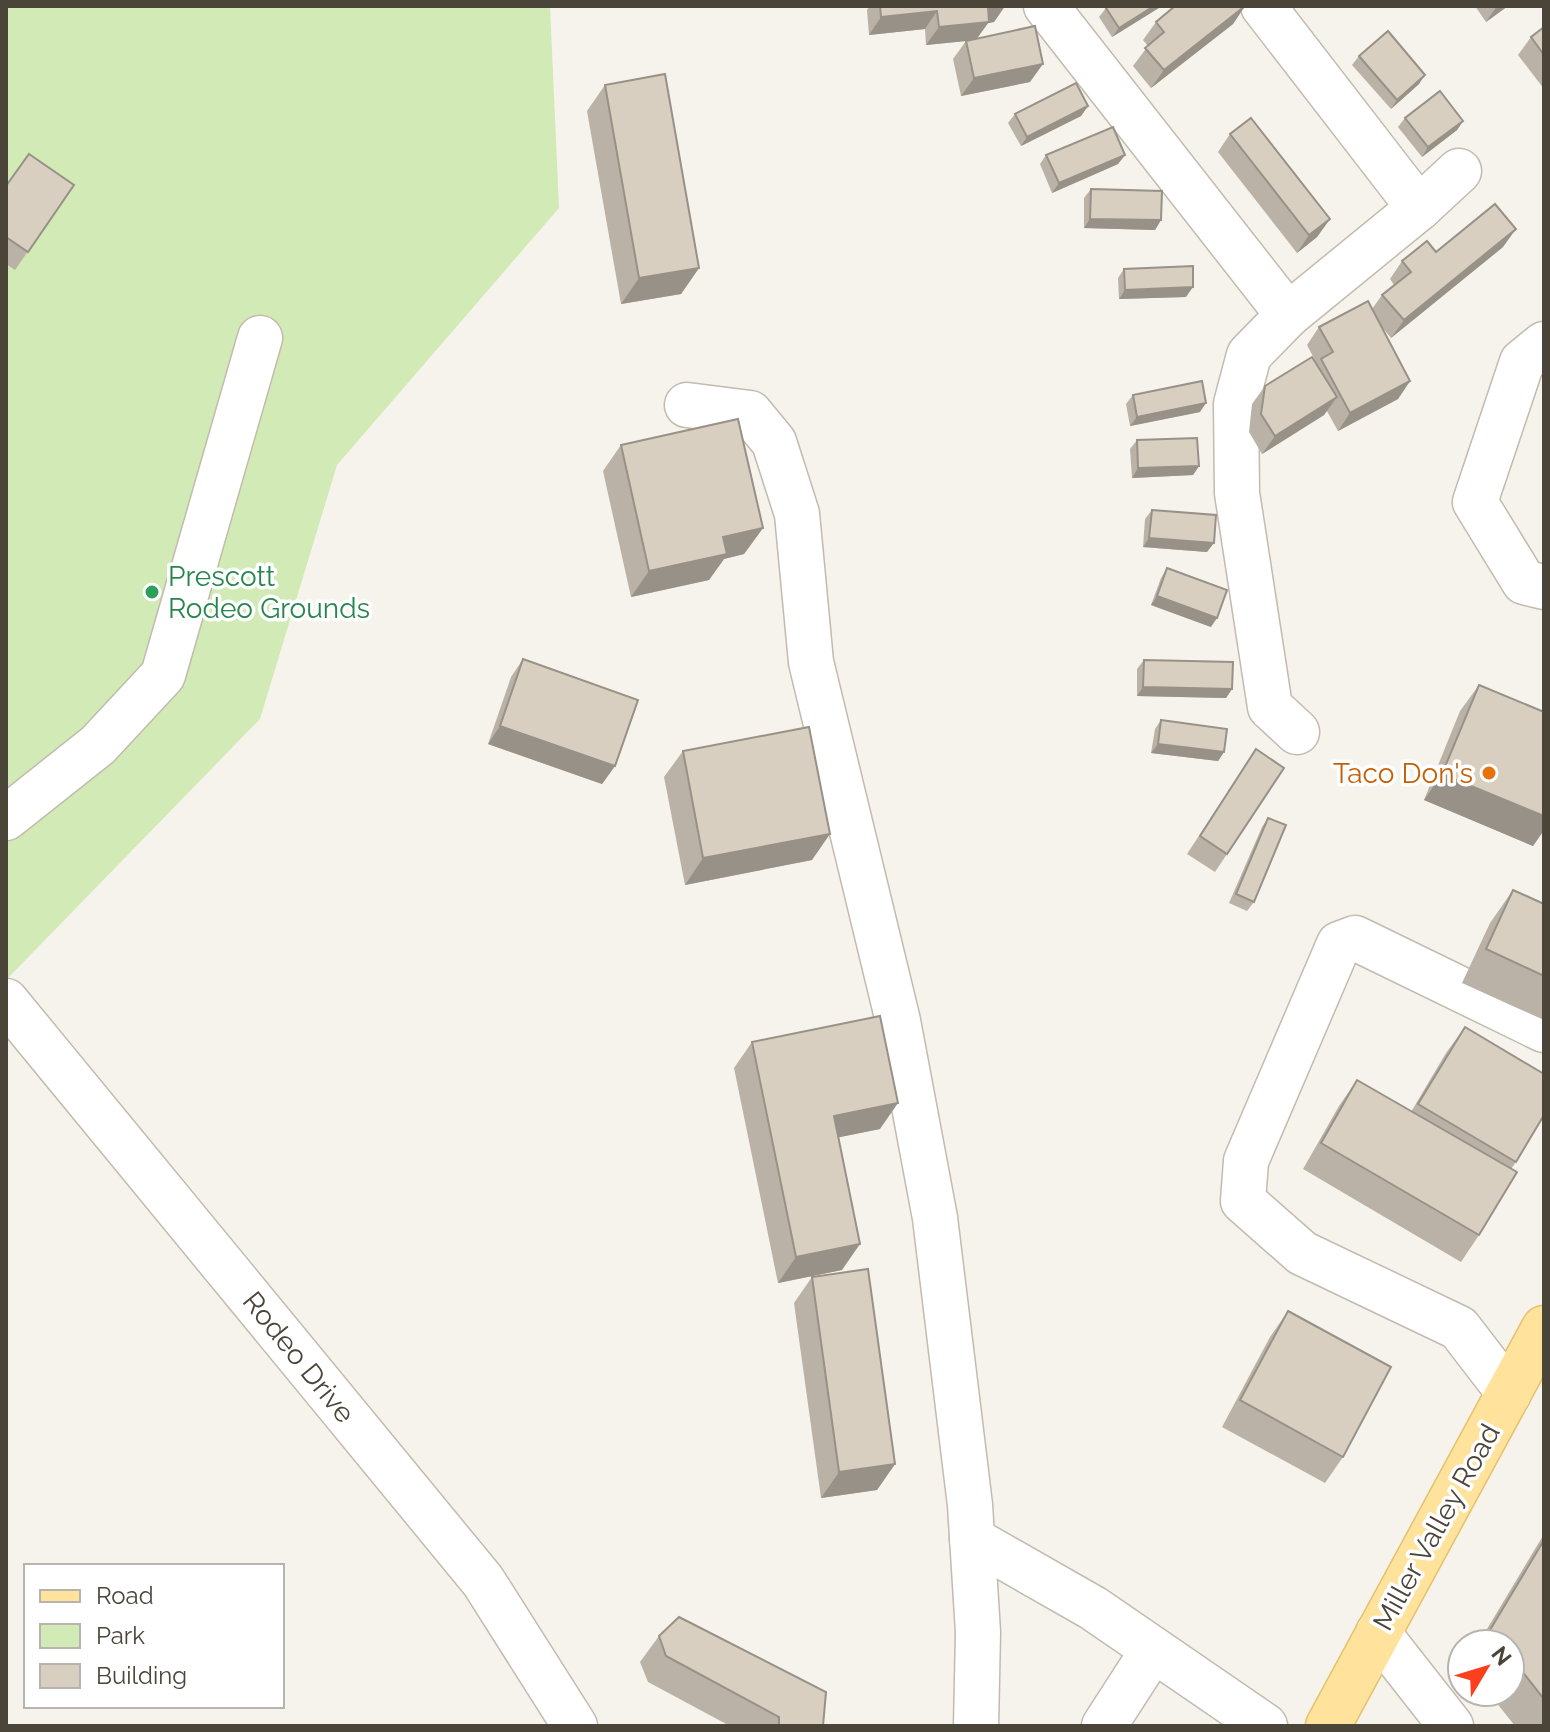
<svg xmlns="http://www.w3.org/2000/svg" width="1550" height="1732" font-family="Raleway,sans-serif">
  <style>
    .park { fill: #d2eab5 }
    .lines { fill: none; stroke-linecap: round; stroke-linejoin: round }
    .minor-casing { stroke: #c2bbae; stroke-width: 47 }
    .major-casing { stroke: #e6c16a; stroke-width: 47 }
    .minor { stroke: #fff; stroke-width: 44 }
    .major { stroke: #ffe39c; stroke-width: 44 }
    .wall { fill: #bab2a6 }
    .shaded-wall { fill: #979187 }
    .building { fill: #d8cfc1; stroke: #979187; stroke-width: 2 }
    .leisure-dot { fill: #2e9e5b; stroke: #fff; stroke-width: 3 }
    .food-dot { fill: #e8710a; stroke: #fff; stroke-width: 3 }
    .labels { text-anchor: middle; stroke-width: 7; stroke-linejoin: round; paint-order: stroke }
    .leisure-label { font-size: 28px; fill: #27864d; stroke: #fff; text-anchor: start }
    .food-label { font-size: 28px; fill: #c56008; stroke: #fff; text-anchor: end }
    .street-label { font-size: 28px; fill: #4b4439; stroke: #fff }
  </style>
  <rect width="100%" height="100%" fill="#f6f3ec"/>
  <polygon class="park" points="6,6 550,6 559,208 337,465 260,719 6,980"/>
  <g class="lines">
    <g class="minor-casing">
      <g id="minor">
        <polyline points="1046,6 1288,315 1419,208 1459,171"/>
        <polyline points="1263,6 1419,208"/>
        <polyline points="1288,315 1249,355 1236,404 1237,493 1270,707 1297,732"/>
        <polyline points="1544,344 1522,362 1475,502 1524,582 1544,587"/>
        <polyline points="687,405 750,413 774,442 797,514 811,662 898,1021 935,1218 970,1505 978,1632 976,1726"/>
        <polyline points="6,818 98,745 163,675 260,338"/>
        <polyline points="6,1001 483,1581 575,1726"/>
        <polyline points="1509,1393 1459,1328 1302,1253 1243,1201 1246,1161 1339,944 1355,938 1544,1030"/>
        <polyline points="972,1539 1093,1608 1265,1726"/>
        <polyline points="1378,1633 1451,1726"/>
        <polyline points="1104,1726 1153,1650"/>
      </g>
    </g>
    <g class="major-casing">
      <polyline id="major" points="1328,1726 1544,1328"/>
    </g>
    <use href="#minor" class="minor"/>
    <use href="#major" class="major"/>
  </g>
  <g class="wall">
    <polygon points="870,6 1005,6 994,22 988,23 977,38 1030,82 961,96 953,59 966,41 926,45 925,29 869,35 867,10"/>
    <polygon points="1109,6 1162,6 1112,37 1099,17 1106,8"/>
    <polygon points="1245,6 1233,24 1151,88 1133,66 1148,46 1143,40 1156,22"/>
    <polygon points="1475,6 1508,6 1486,22"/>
    <polygon points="1544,27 1544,89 1518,55 1531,37"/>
    <polygon points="1359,56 1419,84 1391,109 1352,65"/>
    <polygon points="605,85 699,268 681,294 621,304 587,111"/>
    <polygon points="1088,106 1081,116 1021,146 1008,123 1015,114"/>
    <polygon points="1405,118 1463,121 1457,130 1422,157 1398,127"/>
    <polygon points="1230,134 1330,219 1317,237 1297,253 1218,152"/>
    <polygon points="1046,155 1125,155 1118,164 1052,193 1040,164"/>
    <polygon points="74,185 15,270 6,264 6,186"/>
    <polygon points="1091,189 1161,220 1155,230 1084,228 1084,198"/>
    <polygon points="1503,247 1391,338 1382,327 1410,381 1398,399 1338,431 1327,411 1324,415 1262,454 1249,432 1252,404 1265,386 1317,364 1307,345 1319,327 1372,309 1382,295 1394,285 1390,279 1402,261 1436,252"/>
    <polygon points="1124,269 1186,297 1119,299 1118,278"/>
    <polygon points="1133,395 1200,412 1130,426 1126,404"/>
    <polygon points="1137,440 1199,466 1193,475 1132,478 1130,449"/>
    <polygon points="621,445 763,528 744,554 724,559 709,580 631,597 603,471"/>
    <polygon points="1152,510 1207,552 1143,547 1145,519"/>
    <polygon points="1167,568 1211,627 1151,605 1161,578"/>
    <polygon points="523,659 615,766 602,784 488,744 511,677"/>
    <polygon points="1144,660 1232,689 1226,698 1137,696 1137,669"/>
    <polygon points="1479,685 1544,712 1544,830 1533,846 1424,800 1460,711"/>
    <polygon points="1161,720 1224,752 1218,761 1151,753 1155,729"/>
    <polygon points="1256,749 1227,854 1215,872 1187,854"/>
    <polygon points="683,751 812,860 685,885 664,777"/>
    <polygon points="1268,818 1254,902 1247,911 1229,903 1262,827"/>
    <polygon points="1513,890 1544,904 1544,1020 1462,983 1490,923"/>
    <polygon points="1465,1027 1516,1162 1511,1169 1479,1235 1461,1262 1303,1169 1339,1106 1357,1080 1411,1112 1446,1053"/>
    <polygon points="752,1042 880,1129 839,1137 842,1270 778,1283 734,1068"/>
    <polygon points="812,1277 895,1464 877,1490 821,1498 794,1303"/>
    <polygon points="1288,1311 1343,1457 1325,1483 1222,1427 1270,1337"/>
    <polygon points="1544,1534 1544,1726 1515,1726 1488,1692 1510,1692 1510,1644 1478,1644"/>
    <polygon points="659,1636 823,1726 730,1726 648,1682 640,1662"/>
  </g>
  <g class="shaded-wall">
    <polygon points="1005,6 994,22 988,23 976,40 926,45 939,27 988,7"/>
    <polygon points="1154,6 1162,6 1112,37 1119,28"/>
    <polygon points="1245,6 1233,24 1151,88 1164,70"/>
    <polygon points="1497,6 1508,6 1486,22"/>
    <polygon points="937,11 925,29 869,35 881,17"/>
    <polygon points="1043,64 1030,82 961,96 974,78"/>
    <polygon points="1425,75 1419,84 1391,109 1397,100"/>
    <polygon points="1088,106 1081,116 1021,146 1027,137"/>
    <polygon points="1463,121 1457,130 1422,157 1428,147"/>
    <polygon points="1125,155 1118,164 1052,193 1059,183"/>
    <polygon points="1090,219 1161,220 1155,230 1084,228"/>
    <polygon points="1330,219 1317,237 1297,253 1309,235"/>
    <polygon points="1516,229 1503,247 1391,338 1404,320"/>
    <polygon points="699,268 681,294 621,304 639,278"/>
    <polygon points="1193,287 1186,297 1119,299 1125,290"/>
    <polygon points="1410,381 1398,399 1338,431 1350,413"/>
    <polygon points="1337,397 1324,415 1262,454 1275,436"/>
    <polygon points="1206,403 1200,412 1130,426 1137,417"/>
    <polygon points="1199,466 1193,475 1132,478 1138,468"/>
    <polygon points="763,528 744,554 724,559 709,580 631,597 649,571 723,537"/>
    <polygon points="1149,538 1214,543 1207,552 1143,547"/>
    <polygon points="1157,596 1217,618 1211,627 1151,605"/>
    <polygon points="1143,687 1232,689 1226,698 1137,696"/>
    <polygon points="500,726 615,766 602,784 488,744"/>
    <polygon points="1158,744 1224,752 1218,761 1151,753"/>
    <polygon points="1442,774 1544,816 1544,830 1533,846 1424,800"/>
    <polygon points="830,834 812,860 685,885 703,858"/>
    <polygon points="898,1103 880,1129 816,1142 834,1116"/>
    <polygon points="860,1244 842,1270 778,1283 796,1257"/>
    <polygon points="895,1464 877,1490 821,1498 839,1472"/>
  </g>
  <g class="building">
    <polygon points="880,6 993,6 988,7 989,22 939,27 937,11 881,17"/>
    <polygon points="1109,6 1154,6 1119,28 1106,8"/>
    <polygon points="1175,6 1245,6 1164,70 1145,48 1164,32 1156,22"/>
    <polygon points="1035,26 1043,64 974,78 966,41"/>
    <polygon points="1544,27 1544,55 1531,37"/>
    <polygon points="1388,31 1425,75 1397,100 1359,56"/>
    <polygon points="665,74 699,268 639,278 605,85"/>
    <polygon points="1076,83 1088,106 1027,137 1015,114"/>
    <polygon points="1440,91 1463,121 1428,147 1405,118"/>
    <polygon points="1251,118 1330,219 1309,235 1230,134"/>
    <polygon points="1113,127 1125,155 1059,183 1046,155"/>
    <polygon points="29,154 74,185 28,252 6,237 6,186"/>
    <polygon points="1091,189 1162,191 1161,220 1090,219"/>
    <polygon points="1495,204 1516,229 1404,320 1382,295 1411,272 1402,261 1427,241 1436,252"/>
    <polygon points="1193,266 1193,287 1125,290 1124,269"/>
    <polygon points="1368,301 1410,381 1350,413 1321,359 1333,352 1319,327"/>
    <polygon points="1312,357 1337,397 1275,436 1261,414 1265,386"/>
    <polygon points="1202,381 1206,403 1137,417 1133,395"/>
    <polygon points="738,419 763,528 723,537 727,554 649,571 621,445"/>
    <polygon points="1197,438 1199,466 1138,468 1137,440"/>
    <polygon points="1152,510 1216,515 1214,543 1149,538"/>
    <polygon points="1167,568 1227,590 1217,618 1157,596"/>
    <polygon points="523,659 638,700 615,766 500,726"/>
    <polygon points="1144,660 1233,662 1232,689 1143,687"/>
    <polygon points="1479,685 1544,712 1544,816 1442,774"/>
    <polygon points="1161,720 1227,729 1224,752 1158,744"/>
    <polygon points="809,727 830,834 703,858 683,751"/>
    <polygon points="1256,749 1284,768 1227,854 1200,836"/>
    <polygon points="1268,818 1286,825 1254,902 1236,894"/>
    <polygon points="1513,890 1544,904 1544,976 1486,949"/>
    <polygon points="880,1016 898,1103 834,1116 860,1244 796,1257 752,1042"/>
    <polygon points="1465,1027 1544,1074 1544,1115 1516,1162 1418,1104"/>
    <polygon points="1357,1080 1517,1172 1479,1235 1321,1143"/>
    <polygon points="868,1269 895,1464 839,1472 812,1277"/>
    <polygon points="1288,1311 1391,1367 1343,1457 1240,1400"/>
    <polygon points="1544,1540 1544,1699 1510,1656 1510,1644 1500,1644 1490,1630"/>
    <polygon points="679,1617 826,1692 823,1726 779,1726 779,1717 666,1656 659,1636"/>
  </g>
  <circle class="leisure-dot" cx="152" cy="592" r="8"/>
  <circle class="food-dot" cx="1489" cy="773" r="8"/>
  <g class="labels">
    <g class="leisure-label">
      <text x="168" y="586">Prescott<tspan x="168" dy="32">Rodeo Grounds</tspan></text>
    </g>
    <g class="food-label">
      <text x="1473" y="783">Taco Don's</text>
    </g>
    <g class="street-label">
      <text transform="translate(299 1357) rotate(51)" y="10">Rodeo Drive</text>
      <text transform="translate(1436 1527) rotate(-61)" y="10">Miller Valley Road</text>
    </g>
  </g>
  <rect width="1550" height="1732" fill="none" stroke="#4b4439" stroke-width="16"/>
  <rect x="24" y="1564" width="260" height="144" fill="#ffffff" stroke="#b7b4b0" stroke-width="2"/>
  <rect x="40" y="1590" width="40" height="12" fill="#ffe39c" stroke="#b7b4b0" stroke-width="2"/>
  <text x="96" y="1604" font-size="24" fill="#4b4439">Road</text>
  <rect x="40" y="1624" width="40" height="24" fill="#d2eab5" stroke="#b7b4b0" stroke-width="2"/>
  <text x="96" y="1644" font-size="24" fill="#4b4439">Park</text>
  <rect x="40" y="1664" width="40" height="24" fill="#d8cfc1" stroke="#b7b4b0" stroke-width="2"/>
  <text x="96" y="1684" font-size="24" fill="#4b4439">Building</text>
  <g transform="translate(1486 1668) rotate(52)"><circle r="38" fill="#ffffff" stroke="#b7b4b0" stroke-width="2"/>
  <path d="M0-6L14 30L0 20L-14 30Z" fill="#fc3f1d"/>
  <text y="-12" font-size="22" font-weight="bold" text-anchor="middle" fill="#4b4439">N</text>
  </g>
</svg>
